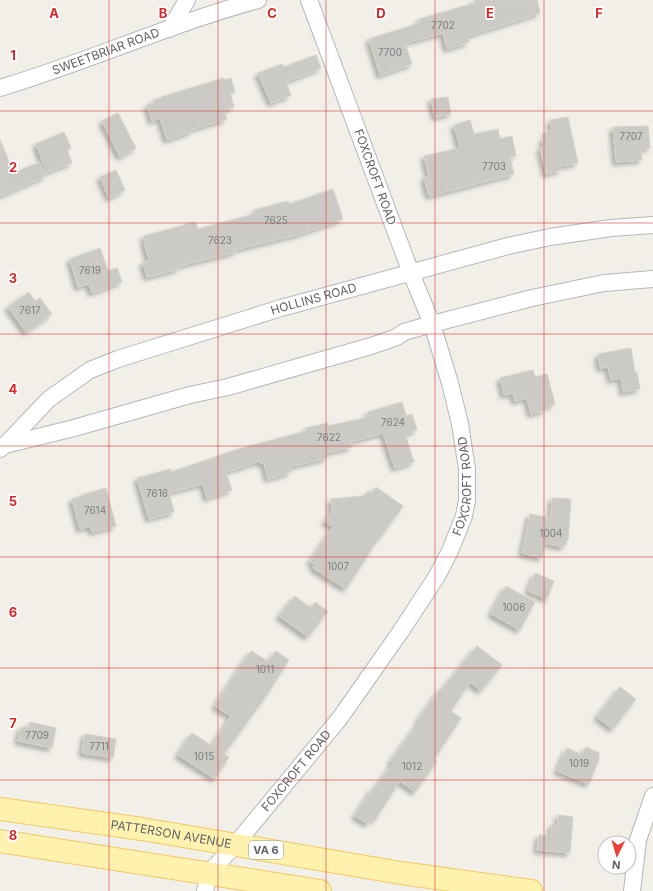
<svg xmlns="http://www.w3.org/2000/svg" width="653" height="891" font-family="Inter,sans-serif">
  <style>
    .building { fill: #cccac5; stroke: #d6d1c6; filter: url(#shadow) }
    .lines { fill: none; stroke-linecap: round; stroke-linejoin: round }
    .street-casing { stroke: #b5b8bc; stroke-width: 18 }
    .primary-casing { stroke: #f2c960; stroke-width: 24 }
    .street { stroke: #fff; stroke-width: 16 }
    .primary { stroke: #fff2af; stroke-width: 22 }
    .grid { fill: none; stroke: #d62828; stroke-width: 1; stroke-opacity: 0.55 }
    .labels { text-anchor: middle; stroke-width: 3.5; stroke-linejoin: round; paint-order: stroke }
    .number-label { font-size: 10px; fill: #7a7d7f }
    .shield { fill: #fff; stroke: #8f9295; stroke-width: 1 }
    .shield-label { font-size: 11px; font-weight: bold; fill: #5f6368 }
    .street-label { font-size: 12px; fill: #5f6368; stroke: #fff }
    .grid-label { font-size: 13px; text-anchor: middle; font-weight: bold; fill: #d62828; stroke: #fff; stroke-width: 3.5; stroke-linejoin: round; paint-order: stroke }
  </style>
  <defs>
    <filter id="shadow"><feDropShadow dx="-3.5" dy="3.5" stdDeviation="2" flood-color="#0004"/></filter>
  </defs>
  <rect width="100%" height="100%" fill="#f1efe8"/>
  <g class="building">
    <polygon points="474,0 537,0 540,13 467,36 469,42 447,49 443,33 405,43 412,64 380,75 369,39 420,23 419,19 475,3"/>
    <polygon points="316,55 321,68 286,82 291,95 271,103 258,73 282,64 284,67"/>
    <polygon points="224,78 224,80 231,78 235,92 230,93 234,107 224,110 227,119 190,130 191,132 167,140 160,118 152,121 147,105 154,103 153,100 162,98 161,97"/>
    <polygon points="448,97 451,114 435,117 431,99"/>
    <polygon points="118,113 136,148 120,157 102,121"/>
    <polygon points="568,117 578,163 560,166 561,170 546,174 540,148 544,147 542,139 548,138 546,131 552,130 550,120"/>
    <polygon points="470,120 474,134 498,129 500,139 512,136 516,156 510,157 514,174 429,196 424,177 429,176 424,156 460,148 454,125"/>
    <polygon points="648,126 650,148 641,149 642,160 616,162 613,127"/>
    <polygon points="64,132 71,148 67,150 72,163 47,172 36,144"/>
    <polygon points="0,140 14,173 40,162 46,176 0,196"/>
    <polygon points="116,170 125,190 109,198 100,177"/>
    <polygon points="333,189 343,219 300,234 235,250 236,252 179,266 179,269 147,277 143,262 149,260 144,242 145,241 144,236 195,222 198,229 255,214 254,210 288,201 289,204"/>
    <polygon points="100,248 108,271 117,268 122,282 92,293 89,284 78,287 70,259"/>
    <polygon points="29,292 35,301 40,298 52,314 26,332 8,307"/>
    <polygon points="631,348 635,373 637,372 640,389 623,392 621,378 611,380 608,367 600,368 598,354"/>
    <polygon points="533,370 535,377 547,374 555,404 545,407 546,410 531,414 527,398 515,401 513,393 504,395 500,378"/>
    <polygon points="402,402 406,416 412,414 417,430 405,434 414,462 395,468 383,433 350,442 352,447 326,453 327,458 289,467 291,472 268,479 264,463 261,464 260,461 226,472 232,490 207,498 203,484 171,492 172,495 170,496 174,512 149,519 137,478 171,469 171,472 242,448 306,431 306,428 328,423 328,426 369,417 368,412"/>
    <polygon points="376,487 403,506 379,539 378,539 346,589 313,568 315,565 310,562 333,527 325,522 332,512 331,499 364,496 368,491 371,494"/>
    <polygon points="106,488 116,526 92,532 90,526 80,529 72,499 82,496 82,495"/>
    <polygon points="552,498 571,499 568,540 567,540 565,546 562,545 562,547 545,543 542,558 522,553 530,514 551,518"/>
    <polygon points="535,573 554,581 547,599 528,591"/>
    <polygon points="506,586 535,602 520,630 491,614"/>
    <polygon points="295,596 311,608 315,602 328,611 308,637 279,616"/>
    <polygon points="477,646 502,665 481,691 470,682 451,711 461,718 434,759 437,761 415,792 400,781 375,820 372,818 368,824 355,816 373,788 375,789 393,763 391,761 420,721 418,720 439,691 441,689 442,690"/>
    <polygon points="251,651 269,662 276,651 289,660 266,696 224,754 229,757 215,779 178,755 192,733 212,746 231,716 215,706"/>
    <polygon points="620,687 636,699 613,729 597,717"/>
    <polygon points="30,722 56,728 52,748 18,741 21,727 29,728"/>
    <polygon points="85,734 116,739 113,758 82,753"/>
    <polygon points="586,747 599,753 599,759 589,784 557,771 567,748 582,755"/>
    <polygon points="558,815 573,817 570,853 537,850 539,835 551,836 552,824 558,825"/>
  </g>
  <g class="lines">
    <g class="street-casing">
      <g id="street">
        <polyline points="170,29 187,0"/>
        <path id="s1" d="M0,88C87,62 170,24 258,0"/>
        <polyline points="5,445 74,428 190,395 228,387 371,346 397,337 404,332 432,324 532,298 604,283 653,279"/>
        <path id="s2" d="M0,449L5,445L49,399L90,370L118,359L281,308L508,246L550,237L611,228L653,225"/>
        <path id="s3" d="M205,891L209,873L235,845L340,718L401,631L437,576L450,551L464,516L467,500V469L460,424L450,383L432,324L411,273L309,0"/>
        <polyline points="632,891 638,840 653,796"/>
      </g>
    </g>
    <g class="primary-casing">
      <g id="primary">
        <path id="s4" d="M0,809L142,829L401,873L531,891"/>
        <polyline points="0,841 320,891"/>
      </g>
    </g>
    <use href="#street" class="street"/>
    <use href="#primary" class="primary"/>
  </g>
  <path class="grid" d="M109,0V891M218,0V891M326,0V891M435,0V891M544,0V891M0,111H653M0,223H653M0,334H653M0,446H653M0,557H653M0,668H653M0,780H653"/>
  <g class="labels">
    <g class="number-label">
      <text x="443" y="29">7702</text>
      <text x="390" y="56">7700</text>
      <text x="631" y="140">7707</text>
      <text x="494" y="170">7703</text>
      <text x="276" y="224">7625</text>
      <text x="220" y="244">7623</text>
      <text x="90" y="274">7619</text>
      <text x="30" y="314">7617</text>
      <text x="393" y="426">7624</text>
      <text x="329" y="441">7622</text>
      <text x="157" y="497">7616</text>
      <text x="95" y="514">7614</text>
      <text x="551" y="537">1004</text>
      <text x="338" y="570">1007</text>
      <text x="514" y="611">1006</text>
      <text x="265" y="673">1011</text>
      <text x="37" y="739">7709</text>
      <text x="99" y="750">7711</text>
      <text x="204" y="760">1015</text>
      <text x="579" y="767">1019</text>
      <text x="412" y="770">1012</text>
    </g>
    <rect class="shield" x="249" y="841" width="34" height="18" rx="3"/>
    <g class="shield-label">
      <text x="266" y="854">VA 6</text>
    </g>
    <g class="street-label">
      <text dy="4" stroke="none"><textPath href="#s1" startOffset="112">SWEETBRIAR ROAD</textPath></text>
      <text transform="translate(375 177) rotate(70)" y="4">FOXCROFT ROAD</text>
      <text dy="4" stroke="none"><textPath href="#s2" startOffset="355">HOLLINS ROAD</textPath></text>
      <text dy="4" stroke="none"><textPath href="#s3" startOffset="489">FOXCROFT ROAD</textPath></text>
      <text dy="4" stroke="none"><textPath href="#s3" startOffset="153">FOXCROFT ROAD</textPath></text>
      <text dy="4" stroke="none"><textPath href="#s4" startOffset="173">PATTERSON AVENUE</textPath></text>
    </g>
  </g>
  <g class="grid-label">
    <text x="54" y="18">A</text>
    <text x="163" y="18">B</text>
    <text x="272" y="18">C</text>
    <text x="381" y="18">D</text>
    <text x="490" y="18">E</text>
    <text x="599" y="18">F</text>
    <text x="13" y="60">1</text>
    <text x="13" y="172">2</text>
    <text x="13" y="283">3</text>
    <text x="13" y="394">4</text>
    <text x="13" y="506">5</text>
    <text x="13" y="617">6</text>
    <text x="13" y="728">7</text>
    <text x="13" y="840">8</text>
  </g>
  <g transform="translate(617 855) rotate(185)"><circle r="19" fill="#ffffff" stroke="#bfc1c3"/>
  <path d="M0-3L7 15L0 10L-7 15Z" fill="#ea4335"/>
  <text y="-6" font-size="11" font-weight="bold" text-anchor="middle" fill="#5f6368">N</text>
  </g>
</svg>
